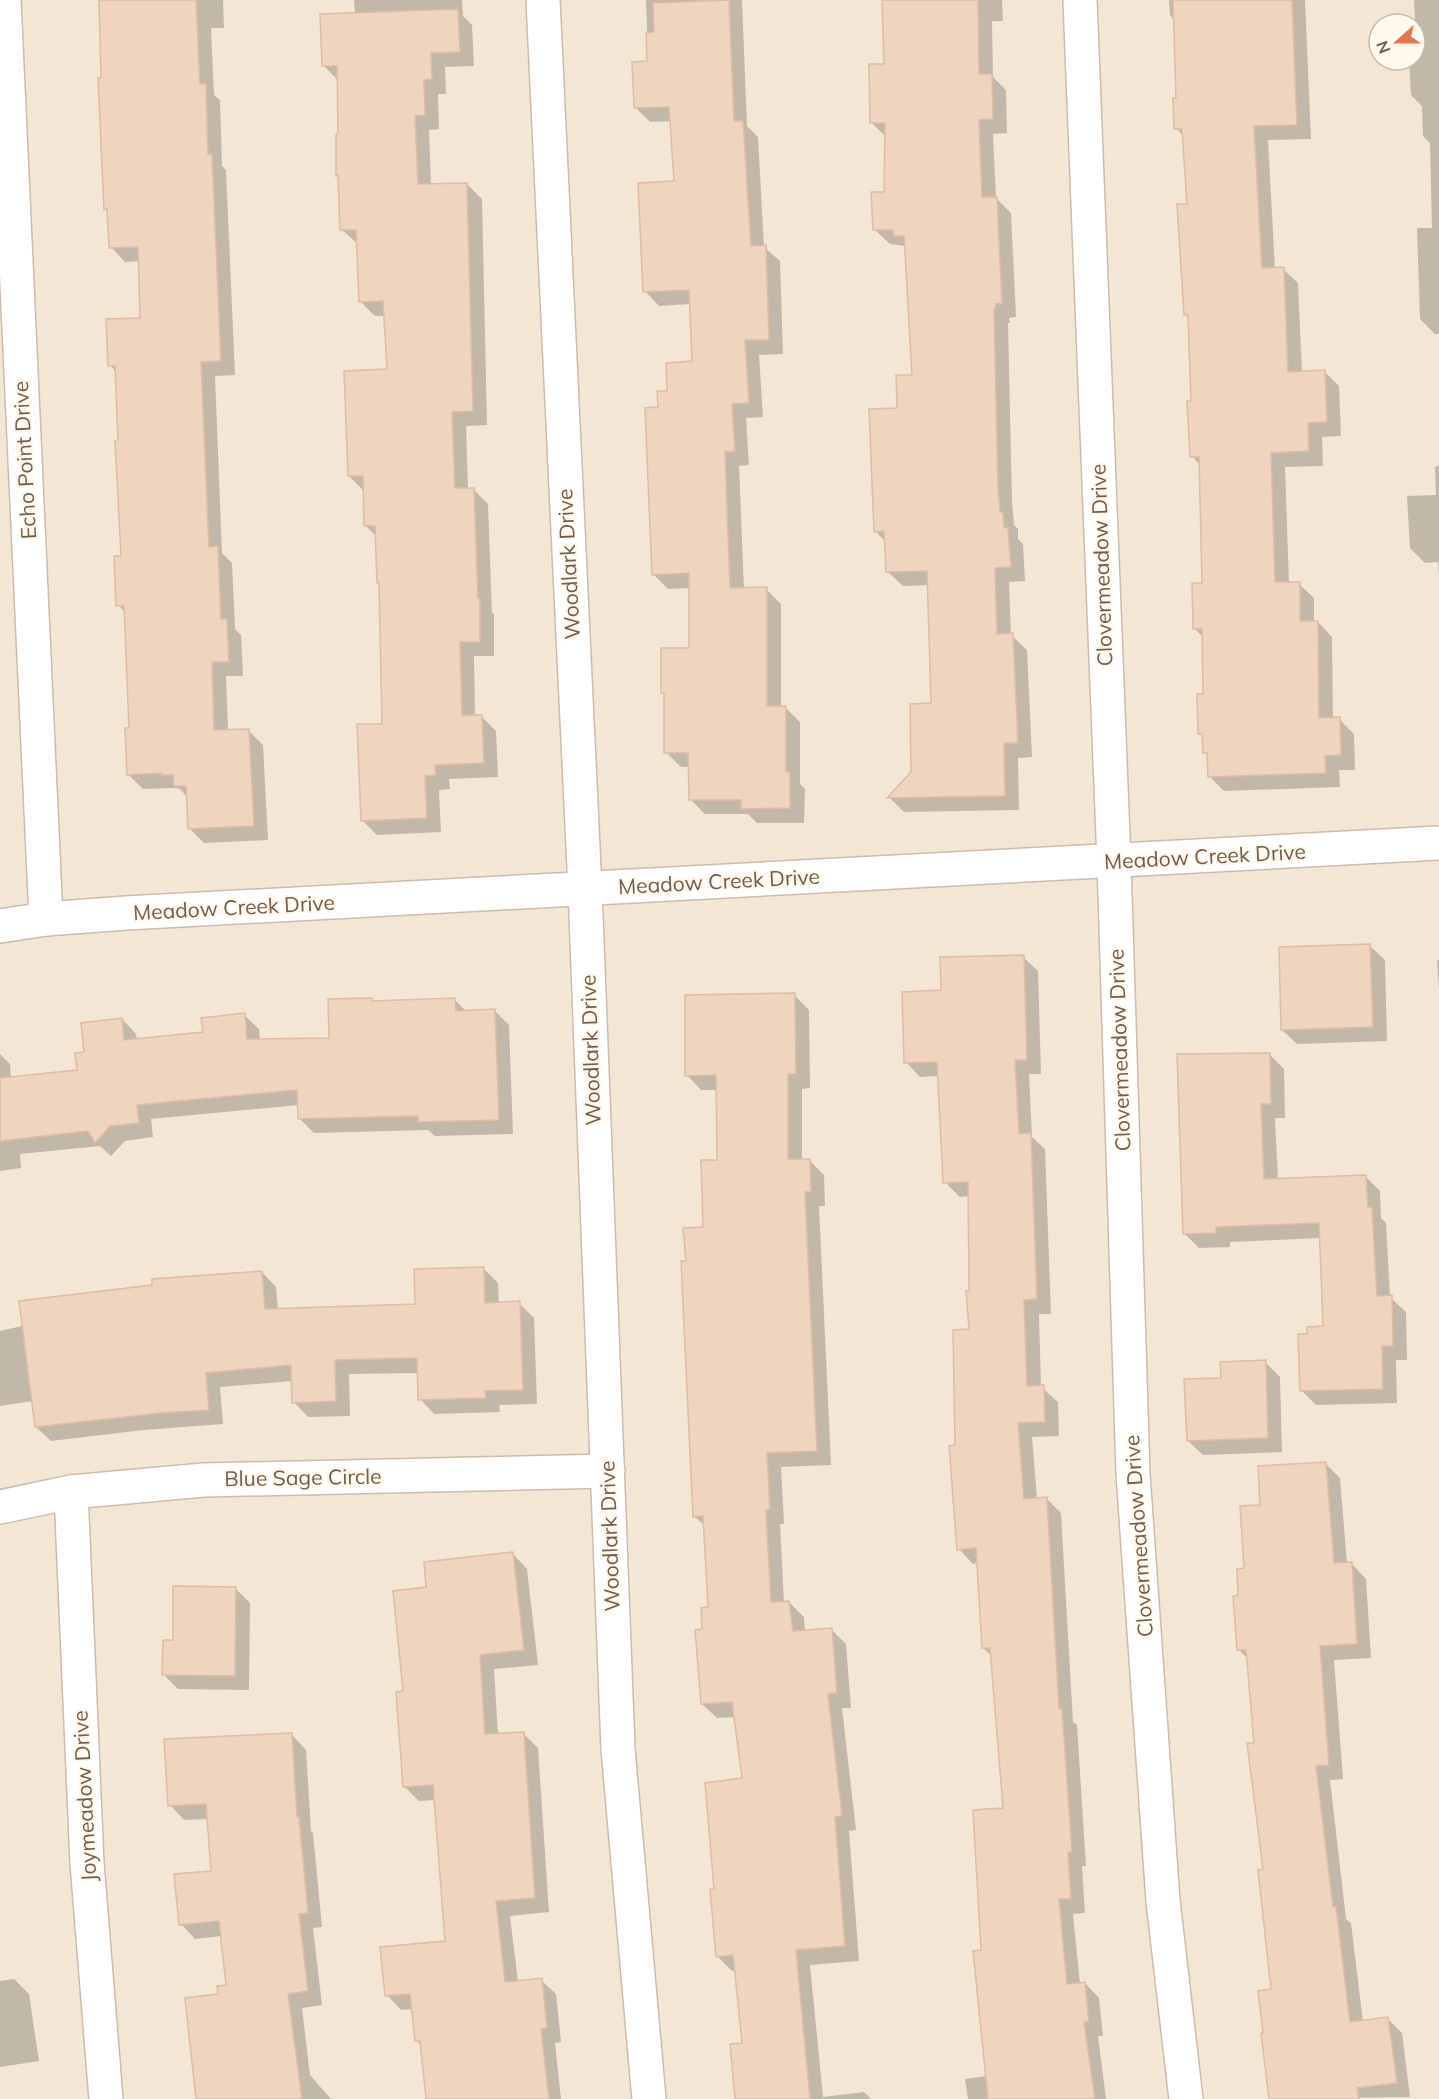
<svg xmlns="http://www.w3.org/2000/svg" width="1439" height="2099" font-family="Mulish,sans-serif">
  <style>
    .residential { fill: #f3e6d5; fill-rule: evenodd }
    .shadow { fill: #0003 }
    .building { fill: #efd4c0; stroke: #e1bca1; stroke-width: 1.5 }
    .lines { fill: none; stroke-linecap: round; stroke-linejoin: round }
    .minor-casing { stroke: #cdbcad; stroke-width: 36 }
    .tertiary-casing { stroke: #cdbcad; stroke-width: 36 }
    .minor { stroke: #fff; stroke-width: 33 }
    .tertiary { stroke: #fff; stroke-width: 33 }
    .labels { text-anchor: middle; stroke-width: 4.5; stroke-linejoin: round; paint-order: stroke }
    .street-label { font-size: 21px; fill: #745c4c; stroke: #fef8ed }
  </style>
  <rect width="100%" height="100%" fill="#fbf4e7"/>
  <path class="residential" d="M0,0H1439V2099H0ZM1379,24H1415V60H1379Z"/>
  <g class="shadow">
    <polygon points="101,0 223,0 224,28 211,28 214,95 220,100 222,166 226,170 235,375 215,376 222,553 232,563 235,629 241,635 243,676 226,676 228,731 248,730 263,745 268,840 204,843 190,829 188,798 180,789 176,788 143,789 129,775 130,730 126,613 118,605 123,558 117,373 110,365 142,319 140,261 125,262 111,247 109,212 106,209"/>
    <polygon points="354,0 462,0 463,16 472,25 474,66 445,67 446,94 438,94 439,129 429,130 431,185 467,184 482,199 487,425 466,426 468,489 473,489 488,504 492,613 494,614 494,656 474,656 475,716 481,716 496,731 498,777 449,779 450,789 439,790 441,832 377,835 362,820 383,725 380,584 378,582 377,537 365,525 364,491 349,476 388,370 386,316 375,316 360,301 358,244 342,230 340,177 337,175 340,136 339,81 324,66 355,14"/>
    <polygon points="646,0 742,0 747,126 758,137 764,247 780,261 783,354 759,355 763,417 746,418 749,465 739,466 744,589 766,589 781,604 781,707 785,707 800,722 800,784 805,789 804,823 757,823 748,814 705,814 690,799 690,767 681,767 666,752 666,696 662,692 690,650 690,588 668,589 653,574 660,409 669,393 693,363 691,304 659,306 645,291 676,182 672,121 650,122 635,107 648,62"/>
    <polygon points="884,0 1002,0 1003,21 992,21 993,77 1006,90 1007,133 993,134 996,198 1011,213 1016,317 1009,318 1010,323 1008,323 1012,502 1014,525 1018,529 1018,539 1023,544 1025,581 1009,582 1011,635 1027,650 1032,757 1018,758 1019,810 904,812 890,798 913,772 932,705 929,585 903,586 888,572 886,542 875,531 899,410 914,376 906,246 890,244 875,230 886,193 886,137 872,123 885,66"/>
    <polygon points="1169,0 1305,0 1311,139 1268,140 1275,269 1283,269 1298,283 1302,373 1324,371 1339,386 1341,436 1322,437 1323,466 1285,467 1289,584 1299,584 1314,598 1314,622 1318,622 1332,637 1333,719 1339,719 1354,734 1355,770 1339,770 1340,787 1224,791 1210,777 1209,757 1204,752 1204,737 1200,733 1205,695 1204,638 1194,628 1204,584 1200,465 1192,456 1193,402 1190,319 1185,315 1188,205 1184,137 1176,128 1178,99 1175,21 1170,15"/>
    <polygon points="1414,0 1439,0 1439,334 1435,334 1420,319 1417,228 1432,228 1430,143 1423,136 1422,106 1411,95 1409,60 1415,60 1417,58"/>
    <polygon points="1439,466 1439,579 1438,562 1425,563 1410,548 1407,496 1436,495 1435,467"/>
    <polygon points="1370,946 1385,960 1387,1041 1297,1044 1282,1030"/>
    <polygon points="1023,957 1038,971 1041,1074 1029,1074 1032,1137 1045,1149 1051,1314 1039,1314 1041,1387 1058,1402 1059,1436 1032,1437 1037,1499 1046,1498 1061,1513 1073,1722 1077,1725 1086,1866 1082,1866 1085,1913 1073,1914 1080,1984 1085,1983 1099,1998 1103,2036 1098,2036 1106,2099 968,2099 965,2079 987,2076 983,1952 1005,1809 992,1656 983,1648 978,1563 973,1564 959,1549 957,1447 970,1331 970,1196 960,1197 945,1182 939,1076 920,1077 906,1062 942,992"/>
    <polygon points="1437,960 1439,960 1439,992"/>
    <polygon points="794,995 809,1010 810,1088 802,1089 802,1161 810,1161 824,1175 825,1206 819,1206 831,1465 781,1467 784,1524 780,1524 784,1603 789,1602 804,1617 805,1632 831,1629 846,1644 851,1708 842,1708 856,1830 849,1831 859,1961 810,1965 823,2097 864,2092 871,2099 779,2099 736,1970 732,1971 717,1956 716,1890 744,1779 736,1717 717,1718 702,1704 709,1609 705,1526 694,1516 687,1263 704,1228 719,1162 718,1090 701,1090 687,1075"/>
    <polygon points="372,999 375,1003 455,1000 467,1012 494,1010 509,1025 513,1134 435,1136 428,1130 314,1133 300,1119 299,1105 151,1119 153,1137 125,1141 111,1156 100,1146 20,1154 21,1168 0,1171 0,1054 10,1064 11,1078 79,1071 86,1053 122,1019 136,1034 137,1040 204,1033 244,1015 259,1029 260,1040 330,1039"/>
    <polygon points="1269,1054 1284,1069 1285,1118 1275,1118 1278,1180 1366,1177 1380,1191 1381,1218 1386,1223 1390,1297 1406,1312 1407,1360 1396,1360 1397,1403 1316,1405 1301,1390 1308,1336 1324,1328 1321,1238 1230,1242 1230,1247 1199,1248 1184,1233"/>
    <polygon points="483,1268 498,1283 499,1304 519,1303 534,1318 537,1404 499,1405 500,1412 434,1414 420,1399 419,1373 349,1374 350,1416 308,1417 294,1402 293,1381 220,1387 223,1424 144,1430 51,1441 36,1427 33,1401 0,1406 0,1331 262,1272 276,1287 278,1310 417,1306"/>
    <polygon points="1265,1362 1280,1377 1282,1452 1203,1455 1188,1441 1223,1379"/>
    <polygon points="1325,1463 1340,1478 1347,1564 1352,1564 1366,1579 1371,1658 1334,1660 1343,1779 1330,1780 1346,1919 1351,1923 1363,2022 1388,2019 1402,2033 1410,2097 1270,2099 1265,2034 1273,1990 1248,1659 1238,1649 1239,1596 1262,1507"/>
    <polygon points="513,1554 527,1569 538,1665 494,1669 498,1735 523,1733 538,1748 549,1912 510,1916 518,1982 541,1980 556,1994 561,2042 555,2043 561,2099 428,2099 422,2046 417,2041 413,2009 401,2010 387,1995 446,1942 435,1800 419,1801 404,1786 405,1692 428,1588"/>
    <polygon points="236,1589 250,1603 249,1690 178,1689 164,1675 174,1642"/>
    <polygon points="292,1735 306,1750 311,1831 313,1833 322,1927 313,1928 322,2005 302,2008 310,2075 331,2099 198,2099 220,1996 228,1986 222,1936 195,1939 181,1924 213,1872 208,1819 184,1820 170,1805"/>
    <polygon points="14,1979 29,1994 39,2061 0,2067 0,1981"/>
  </g>
  <g class="building">
    <polygon points="99,0 196,0 200,84 206,84 208,154 212,154 221,361 201,362 209,547 218,546 221,619 227,619 229,662 212,662 214,730 249,729 254,826 188,829 186,786 174,786 173,775 161,775 161,773 127,775 125,728 129,728 124,606 116,606 114,556 121,556 115,441 118,440 115,366 108,366 106,319 140,318 138,247 109,248 107,209 104,210 98,78 101,78"/>
    <polygon points="729,0 734,121 743,121 751,246 766,245 769,340 745,340 749,403 732,404 735,451 725,452 730,588 767,587 767,706 786,706 786,772 790,772 790,808 741,809 741,800 689,800 688,753 664,753 664,693 661,693 661,648 689,648 689,573 652,575 645,408 658,407 657,391 667,391 666,363 692,361 689,290 643,292 638,183 674,181 669,107 634,108 632,62 647,61 646,33 654,32 653,3"/>
    <polygon points="882,0 978,0 979,74 992,74 993,119 979,120 982,197 997,197 1002,303 995,304 996,308 994,309 998,486 1000,512 1003,512 1004,527 1008,528 1011,567 995,568 997,634 1013,633 1018,743 1004,743 1005,796 887,798 911,772 910,704 931,703 927,571 886,572 884,531 874,532 869,409 897,408 896,375 912,375 904,236 894,236 893,230 873,230 871,192 884,192 885,123 870,123 869,64 884,64"/>
    <polygon points="1173,0 1292,0 1297,125 1254,126 1262,268 1284,267 1288,372 1325,370 1327,422 1308,423 1309,451 1271,453 1275,582 1300,582 1300,621 1318,621 1319,718 1340,717 1341,755 1325,756 1326,773 1208,777 1207,753 1203,753 1202,734 1198,734 1197,694 1203,694 1202,629 1193,629 1192,583 1202,583 1199,457 1190,457 1187,401 1191,401 1188,315 1184,315 1177,204 1187,204 1182,129 1174,129 1173,98 1176,98"/>
    <polygon points="458,9 460,52 431,53 432,79 424,80 425,115 415,116 418,184 467,183 473,411 452,412 455,488 474,488 478,598 480,598 480,642 460,642 462,715 482,715 484,763 435,765 436,775 425,776 427,818 361,821 357,724 382,724 379,582 377,583 375,526 364,526 363,476 348,476 344,371 387,369 383,301 359,302 356,230 340,230 338,175 336,176 336,135 338,134 337,66 322,66 320,14"/>
    <polygon points="1370,944 1373,1027 1281,1030 1279,947"/>
    <polygon points="1024,955 1027,1060 1015,1060 1019,1134 1031,1133 1037,1299 1024,1300 1027,1386 1044,1385 1045,1422 1018,1423 1024,1499 1047,1497 1059,1709 1062,1709 1072,1852 1068,1852 1071,1899 1059,1899 1067,1984 1085,1982 1089,2022 1084,2022 1095,2099 988,2099 973,1951 981,1950 973,1810 1003,1808 990,1648 982,1648 976,1548 957,1550 949,1446 955,1445 953,1330 969,1329 966,1291 969,1291 968,1182 943,1183 937,1062 904,1063 902,992 941,990 940,957"/>
    <polygon points="795,993 796,1074 788,1074 788,1159 810,1159 811,1192 805,1192 817,1451 767,1453 770,1509 766,1510 771,1602 789,1601 793,1631 832,1628 837,1693 828,1694 842,1816 835,1817 845,1946 796,1950 810,2099 735,2099 730,2044 742,2043 733,1955 716,1957 710,1889 714,1889 705,1783 742,1778 732,1702 701,1704 695,1630 702,1629 701,1608 708,1607 703,1516 693,1517 681,1261 686,1261 683,1228 703,1227 701,1160 717,1160 716,1075 685,1076 685,995"/>
    <polygon points="372,998 372,1001 455,998 456,1011 495,1009 499,1120 418,1122 418,1116 298,1119 297,1090 137,1105 139,1123 110,1126 95,1143 88,1131 0,1141 0,1078 77,1070 75,1053 84,1052 81,1023 122,1018 124,1040 203,1032 201,1018 245,1013 247,1039 329,1038 328,999"/>
    <polygon points="1270,1053 1271,1104 1261,1104 1264,1179 1366,1175 1368,1207 1372,1207 1377,1296 1392,1295 1393,1346 1382,1346 1383,1389 1300,1391 1298,1334 1307,1334 1307,1327 1323,1326 1319,1223 1216,1227 1216,1233 1183,1234 1177,1054"/>
    <polygon points="484,1267 485,1303 520,1301 523,1390 485,1391 486,1398 418,1400 417,1358 335,1360 336,1401 292,1403 291,1365 206,1373 209,1410 162,1413 35,1427 19,1301 152,1285 152,1279 262,1271 265,1309 415,1304 414,1269"/>
    <polygon points="1266,1360 1268,1438 1187,1441 1184,1379 1221,1378 1220,1362"/>
    <polygon points="1326,1462 1334,1563 1352,1562 1357,1644 1320,1646 1329,1765 1316,1766 1333,1907 1336,1907 1350,2022 1388,2017 1397,2083 1357,2088 1359,2099 1269,2099 1261,2033 1263,2033 1258,1991 1271,1989 1258,1870 1263,1869 1247,1743 1254,1743 1246,1650 1237,1650 1233,1596 1238,1595 1237,1569 1244,1568 1240,1506 1260,1505 1258,1466"/>
    <polygon points="513,1552 524,1650 480,1655 485,1734 524,1732 535,1898 496,1901 505,1982 542,1978 547,2028 541,2029 549,2099 426,2099 420,2041 415,2041 410,1994 385,1996 380,1947 445,1941 433,1785 403,1787 396,1692 403,1691 393,1591 426,1587 424,1562"/>
    <polygon points="173,1586 236,1587 235,1676 162,1675 163,1640 173,1640"/>
    <polygon points="292,1733 297,1817 299,1817 308,1913 299,1914 308,1991 288,1994 302,2099 196,2099 185,1998 218,1994 217,1986 226,1985 219,1921 179,1925 174,1874 211,1871 206,1804 168,1806 164,1739"/>
  </g>
  <g class="lines">
    <g class="minor-casing">
      <g id="minor">
        <polyline points="4,0 46,919"/>
        <polyline points="543,0 585,889 618,1749 649,2099"/>
        <polyline points="1080,0 1114,862 1133,1474 1163,1901 1186,2099"/>
        <polyline points="71,1492 87,1863 106,2099"/>
        <polyline points="0,1507 71,1492 204,1480 608,1471"/>
      </g>
    </g>
    <g class="tertiary-casing">
      <polyline id="tertiary" points="0,926 46,919 126,913 1439,843"/>
    </g>
    <use href="#minor" class="minor"/>
    <use href="#tertiary" class="tertiary"/>
  </g>
  <g class="labels">
    <g class="street-label">
      <text transform="translate(25 460) rotate(-93)" y="7">Echo Point Drive</text>
      <text transform="translate(569 564) rotate(-93)" y="7">Woodlark Drive</text>
      <text transform="translate(1102 565) rotate(-92)" y="7">Clovermeadow Drive</text>
      <text transform="translate(1205 857) rotate(-3)" y="7">Meadow Creek Drive</text>
      <text transform="translate(719 882) rotate(-3)" y="7">Meadow Creek Drive</text>
      <text transform="translate(234 908) rotate(-3)" y="7">Meadow Creek Drive</text>
      <text transform="translate(591 1050) rotate(-92)" y="7">Woodlark Drive</text>
      <text transform="translate(1120 1050) rotate(-92)" y="7">Clovermeadow Drive</text>
      <text transform="translate(303 1478) rotate(-1)" y="7">Blue Sage Circle</text>
      <text transform="translate(610 1536) rotate(-92)" y="7">Woodlark Drive</text>
      <text transform="translate(1139 1536) rotate(-94)" y="7">Clovermeadow Drive</text>
      <text transform="translate(85 1796) rotate(-93)" y="7">Joymeadow Drive</text>
    </g>
  </g>
  <g transform="translate(1397 42) rotate(249)"><circle r="28" fill="#fef8ed" stroke="#c7baad" stroke-width="1.5"/>
  <path d="M0-4.5L10 22L0 15L-10 22Z" fill="#df7752"/>
  <text y="-9" font-size="16" font-weight="bold" text-anchor="middle" fill="#745c4c">N</text>
  </g>
</svg>
